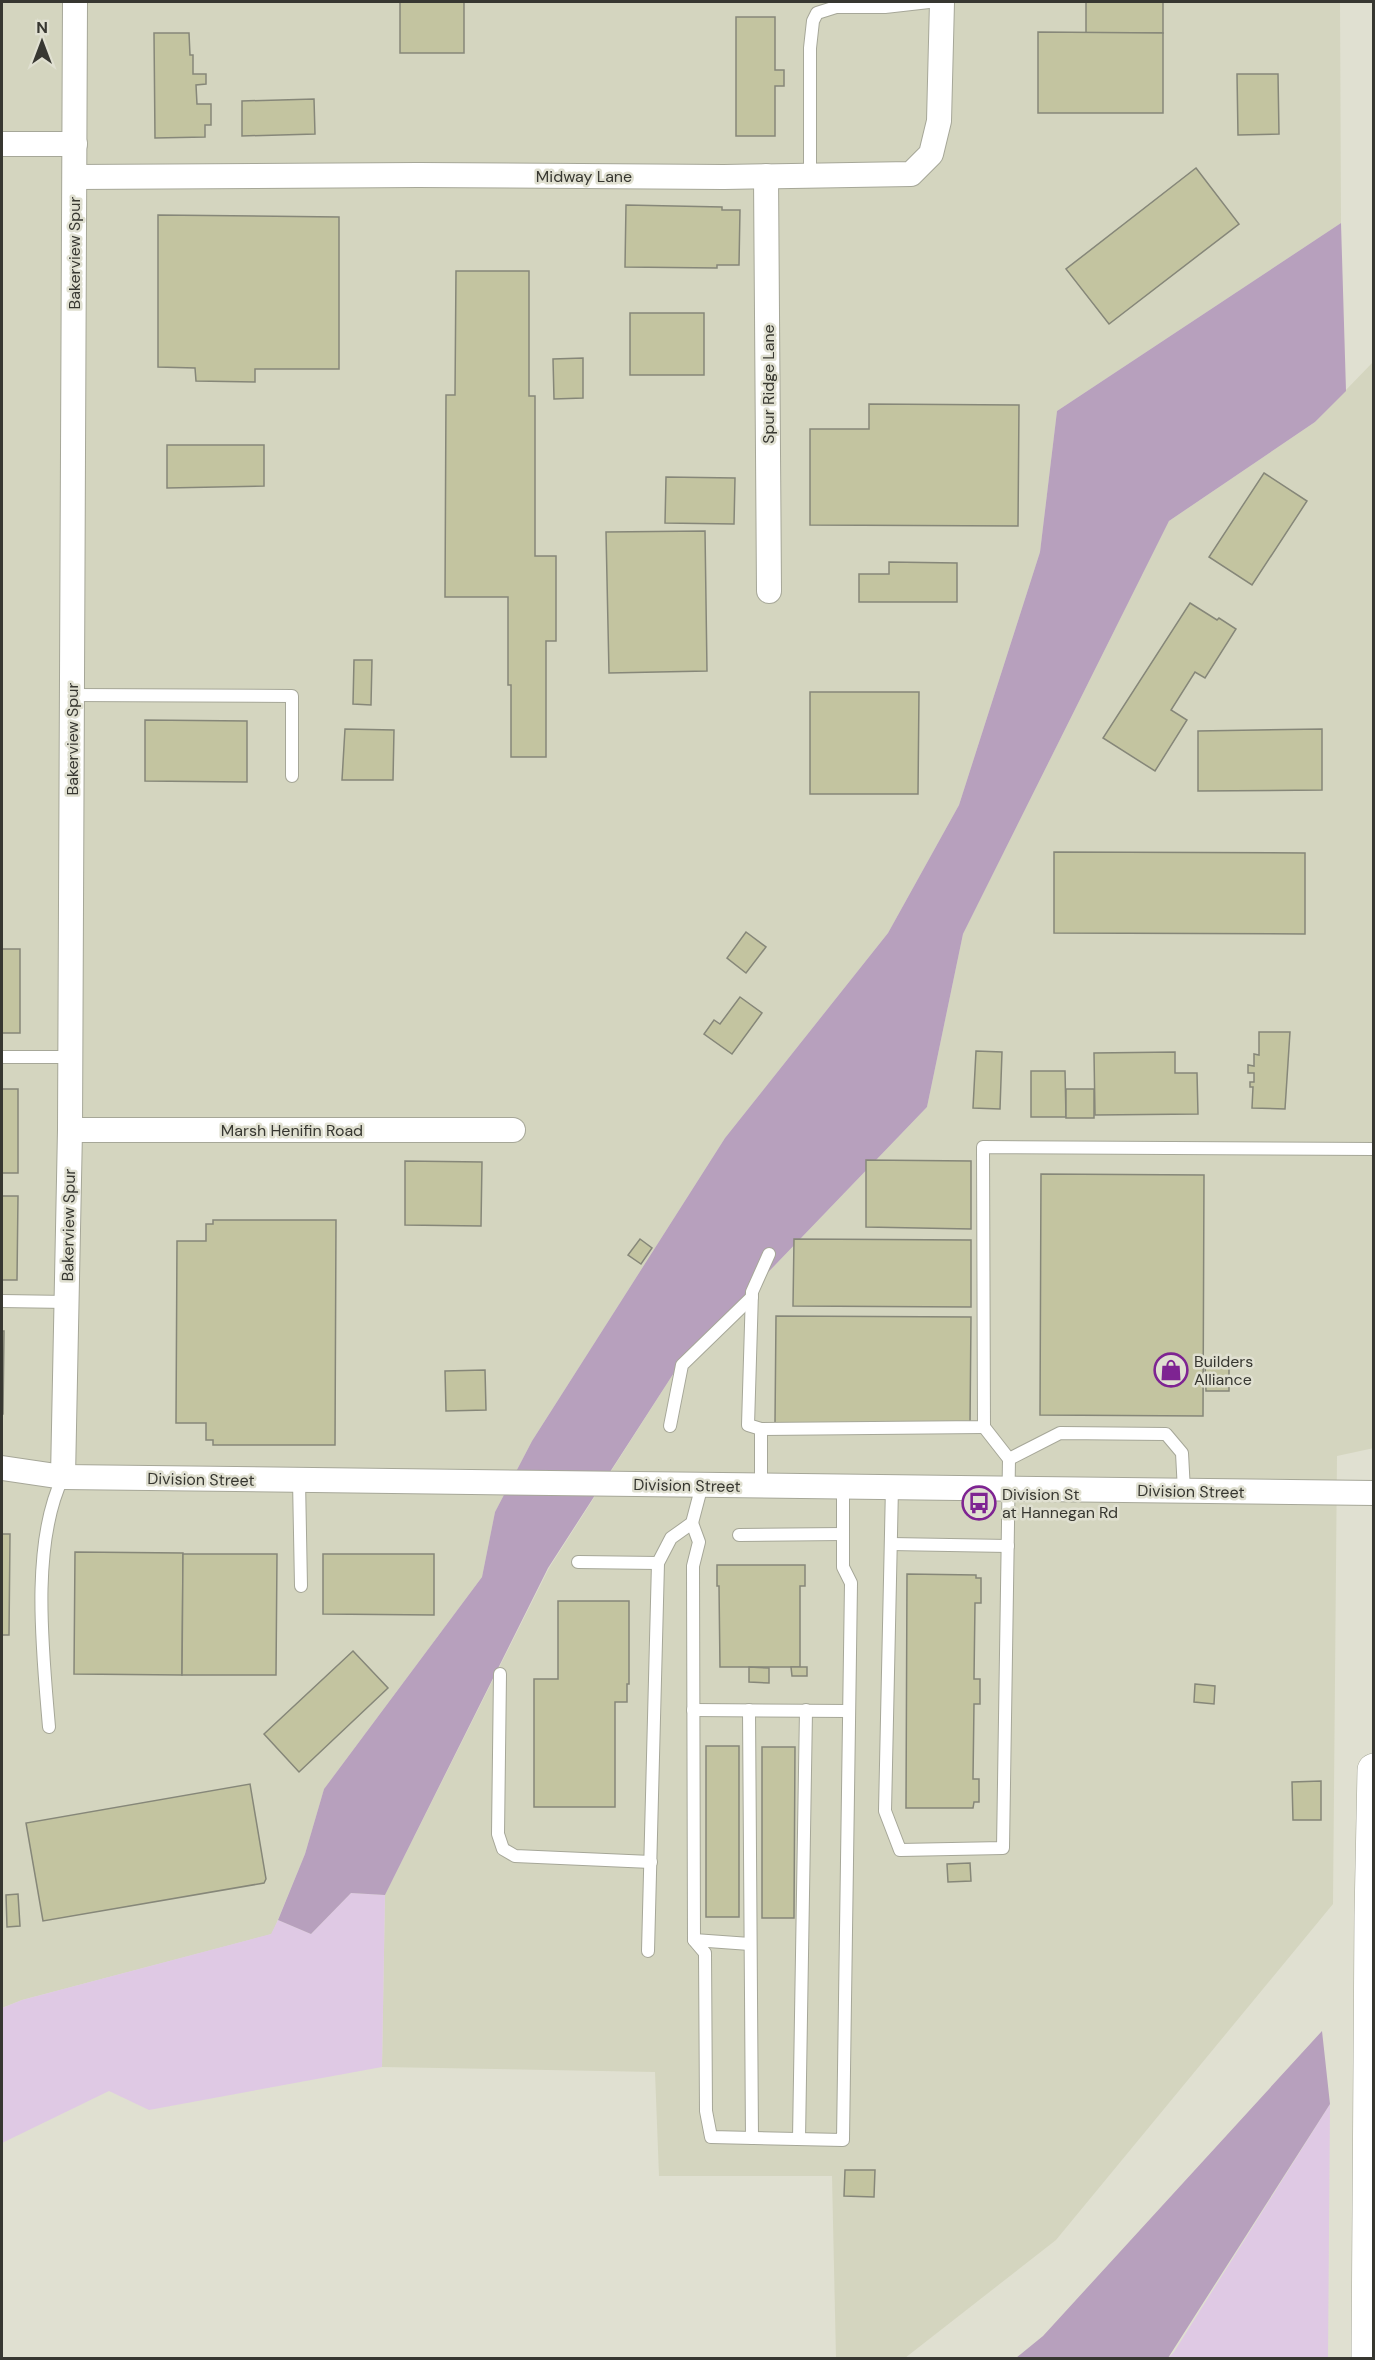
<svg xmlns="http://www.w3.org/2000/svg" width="1375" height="2360" font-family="'DM Sans',sans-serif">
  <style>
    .built { fill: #d4d5bf }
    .green { fill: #dfc9e4 }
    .forest { fill: #b7a0bd }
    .building { fill: #c3c4a0; stroke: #868779; stroke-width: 1.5 }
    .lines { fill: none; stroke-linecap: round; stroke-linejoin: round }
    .lane-casing { stroke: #a6a798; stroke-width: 14 }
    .street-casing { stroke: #a6a798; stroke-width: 26 }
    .secondary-casing { stroke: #a6a798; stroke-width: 34 }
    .lane { stroke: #fff; stroke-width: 12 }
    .street { stroke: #fff; stroke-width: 24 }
    .secondary { stroke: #fff; stroke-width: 33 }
    .labels { text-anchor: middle; stroke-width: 5; stroke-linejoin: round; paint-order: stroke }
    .street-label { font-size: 16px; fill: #373731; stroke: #e0e0d1 }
    .poi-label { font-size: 16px; fill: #373731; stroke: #e0e0d1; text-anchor: start }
  </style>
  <rect width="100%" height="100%" fill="#e0e0d1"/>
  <g class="built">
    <polygon points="2,2 1340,2 1341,223 1057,411 1040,552 959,805 888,933 725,1138 532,1441 495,1512 482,1577 324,1789 305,1854 272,1934 22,2000 2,2008"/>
    <polygon points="1373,362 1374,1448 1337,1456 1333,1904 1056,2240 905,2358 836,2358 832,2176 659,2176 655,2072 382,2067 385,1895 549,1568 679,1365 927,1107 963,934 1169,521 1315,422"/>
  </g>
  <g class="green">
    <polygon points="351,1893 385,1895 382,2067 149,2110 109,2091 2,2143 2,2008 22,2000 271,1934 278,1920 311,1934"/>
    <polygon points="1330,2104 1328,2358 1168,2358 1174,2352"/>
  </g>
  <g class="forest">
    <polygon points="1341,223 1346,391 1315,422 1169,521 963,934 927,1107 679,1365 548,1568 385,1895 351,1893 311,1934 278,1920 305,1854 324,1789 482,1577 495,1512 532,1441 725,1138 888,933 959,805 1040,552 1057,411"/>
    <polygon points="1322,2031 1330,2104 1168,2358 1016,2358 1043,2336"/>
  </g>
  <g class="building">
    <rect x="400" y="2" width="64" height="51"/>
    <rect x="1086" y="2" width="77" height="31"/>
    <polygon points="736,17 775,17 775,70 784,70 784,86 775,86 775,136 736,136"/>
    <polygon points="1038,32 1163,33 1163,113 1038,113"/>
    <polygon points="154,33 189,33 190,55 193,55 193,74 206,74 206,84 196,85 197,104 211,104 211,125 205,125 205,137 155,138"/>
    <polygon points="1237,74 1278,74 1279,134 1238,135"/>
    <polygon points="314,99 315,134 242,136 242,101"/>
    <polygon points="1196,168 1239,224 1109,324 1066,269"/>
    <polygon points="626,205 722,207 722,210 740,210 739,265 717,265 717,268 625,267"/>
    <polygon points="158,215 339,217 339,369 255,369 255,382 196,381 195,368 158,367"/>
    <polygon points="456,271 529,271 529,396 535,396 535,556 556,556 556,641 546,641 546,757 511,757 511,685 508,685 508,597 445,597 446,395 455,395"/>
    <rect x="630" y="313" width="74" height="62"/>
    <polygon points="583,358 583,398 554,399 553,359"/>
    <polygon points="869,404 1019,405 1018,526 810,525 810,429 869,429"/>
    <polygon points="167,445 264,445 264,486 167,488"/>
    <polygon points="1264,473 1307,501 1252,585 1209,557"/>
    <polygon points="666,477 735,478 734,524 665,523"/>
    <polygon points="705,531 707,671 609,673 606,532"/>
    <polygon points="889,562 957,563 957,602 859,602 859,574 889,574"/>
    <polygon points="1190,603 1217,620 1219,618 1236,629 1205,678 1195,672 1171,710 1187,720 1155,771 1103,738"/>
    <polygon points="354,660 372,660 371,705 353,704"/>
    <polygon points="810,692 919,692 918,794 810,794"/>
    <polygon points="145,720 247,721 247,782 145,781"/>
    <polygon points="345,729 394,730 393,780 342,780"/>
    <polygon points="1322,729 1322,790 1198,791 1198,731"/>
    <polygon points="1054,852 1305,853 1305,934 1054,933"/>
    <polygon points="746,932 766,947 746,973 727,958"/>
    <rect x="2" y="949" width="18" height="84"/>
    <polygon points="740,997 762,1013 732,1054 704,1034 714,1020 720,1024"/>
    <polygon points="1259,1032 1290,1032 1285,1109 1252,1108 1253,1087 1250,1087 1250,1082 1254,1082 1254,1073 1248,1073 1248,1065 1254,1066 1254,1054 1259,1055"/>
    <polygon points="976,1051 1002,1052 1000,1109 973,1108"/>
    <polygon points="1175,1052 1175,1073 1197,1073 1198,1114 1095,1115 1094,1053"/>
    <polygon points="1031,1071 1065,1071 1066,1117 1031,1117"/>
    <rect x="2" y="1089" width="16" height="84"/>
    <rect x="1066" y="1089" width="28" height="29"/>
    <polygon points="866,1160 971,1161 971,1229 866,1227"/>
    <polygon points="405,1161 482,1162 481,1226 405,1225"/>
    <polygon points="1041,1174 1204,1175 1203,1416 1040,1415"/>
    <polygon points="2,1196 18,1196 17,1280 2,1280"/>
    <polygon points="213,1220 336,1220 335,1445 213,1445 213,1440 206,1440 206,1423 176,1423 177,1241 206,1241 206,1224 213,1224"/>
    <polygon points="640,1239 652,1248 641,1264 628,1255"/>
    <polygon points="794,1239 971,1240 971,1307 793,1306"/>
    <polygon points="776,1316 971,1317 970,1424 775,1423"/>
    <polygon points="2,1331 4,1331 3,1414 2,1414"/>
    <polygon points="1205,1364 1229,1364 1229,1391 1206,1391"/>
    <polygon points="485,1370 486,1410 446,1411 445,1371"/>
    <polygon points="2,1534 10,1534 9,1635 2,1635"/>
    <polygon points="75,1552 183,1553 182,1675 74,1674"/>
    <polygon points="183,1554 277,1554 276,1675 182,1675"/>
    <polygon points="323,1554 434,1554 434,1615 323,1614"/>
    <polygon points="717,1565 805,1565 805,1586 800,1586 800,1667 720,1667 719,1586 717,1586"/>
    <polygon points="907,1574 976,1575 976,1578 981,1578 981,1603 975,1603 974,1679 980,1679 980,1704 974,1704 973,1779 979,1779 979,1802 974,1802 973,1808 906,1808"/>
    <polygon points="558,1601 629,1601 629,1684 627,1684 627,1702 615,1702 615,1807 534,1807 534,1679 558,1679"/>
    <polygon points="353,1651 388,1688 299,1772 264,1734"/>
    <polygon points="749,1667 769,1668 769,1683 749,1682"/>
    <polygon points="791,1667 807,1667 807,1676 792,1676"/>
    <polygon points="1195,1684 1215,1686 1214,1704 1194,1702"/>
    <rect x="706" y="1746" width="33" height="171"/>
    <polygon points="762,1747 795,1747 794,1918 762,1918"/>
    <polygon points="1321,1781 1321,1820 1293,1820 1292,1782"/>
    <polygon points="250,1784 266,1879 264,1883 43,1921 26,1823"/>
    <polygon points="970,1863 971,1881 948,1882 947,1864"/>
    <polygon points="18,1894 20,1926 7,1927 6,1895"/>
    <polygon points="845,2170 875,2170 874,2197 844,2196"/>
  </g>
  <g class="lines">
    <g class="lane-casing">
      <g id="lane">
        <polyline points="810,176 810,48 813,21 817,13 836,7 885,7 929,2"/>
        <polyline points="72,695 292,696 292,776"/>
        <polyline points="2,1057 70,1057"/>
        <polyline points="769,1254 752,1292 748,1425 761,1429 984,1427 983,1147 1374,1149"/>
        <polyline points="2,1301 67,1302"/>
        <polyline points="670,1426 682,1365 752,1297"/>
        <polyline points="1009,1459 1060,1433 1166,1434 1182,1453 1184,1491"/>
        <polyline points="299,1480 301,1586"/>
        <polyline points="761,1485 761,1429"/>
        <polyline points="892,1487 885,1811 900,1850 1003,1848 1009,1459 984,1427"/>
        <polyline points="692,1523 699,1542 693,1566 694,1940 705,1953 706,2111 711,2137 843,2140 851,1583 843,1567 843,1487"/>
        <polyline points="739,1535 843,1534"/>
        <polyline points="891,1544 1008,1546"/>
        <polyline points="578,1562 658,1563"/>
        <polyline points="500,1674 498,1834 503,1849 515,1856 651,1862"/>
        <polyline points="693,1710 849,1711"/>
        <polyline points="749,1710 752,2138"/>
        <path d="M49,1727C43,1654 30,1545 63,1477"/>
        <polyline points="694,1940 750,1944"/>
        <polyline points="648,1951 658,1563 671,1538 692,1523 702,1485"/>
        <polyline points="799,2139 806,1710"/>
      </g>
    </g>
    <g class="street-casing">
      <g id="street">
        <polyline points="2,144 75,144"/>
        <polyline points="766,176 769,591"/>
        <polyline points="75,177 418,175 724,177 911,174 931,154 939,121 942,2"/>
        <polyline points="70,1130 513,1130"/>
        <polyline points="2,1468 63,1477 1374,1493"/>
        <polyline points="63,1477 70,1130 75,2"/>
      </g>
    </g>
    <g class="secondary-casing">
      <polyline id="secondary" points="1368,2358 1371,1915 1374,1770"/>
    </g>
    <use href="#lane" class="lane"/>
    <use href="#street" class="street"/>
    <use href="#secondary" class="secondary"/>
  </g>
  <defs>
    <g id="shop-ring" transform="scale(1.725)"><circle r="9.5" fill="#e0e0d1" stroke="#7e2492" stroke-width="1.5"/><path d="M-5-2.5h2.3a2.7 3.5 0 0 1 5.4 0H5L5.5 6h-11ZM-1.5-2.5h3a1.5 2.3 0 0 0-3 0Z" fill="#7e2492"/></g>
    <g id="bus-ring" transform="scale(1.725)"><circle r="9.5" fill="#e0e0d1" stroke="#7e2492" stroke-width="1.5"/><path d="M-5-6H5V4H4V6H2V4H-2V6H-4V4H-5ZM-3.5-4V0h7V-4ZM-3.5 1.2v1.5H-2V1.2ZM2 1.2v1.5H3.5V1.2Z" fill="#7e2492"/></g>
  </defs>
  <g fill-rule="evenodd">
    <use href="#shop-ring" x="1171" y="1370"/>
    <use href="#bus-ring" x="979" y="1503"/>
  </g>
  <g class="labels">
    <g class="street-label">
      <text x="584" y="182">Midway Lane</text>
      <text transform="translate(74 253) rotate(-90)" y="6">Bakerview Spur</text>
      <text transform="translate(768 384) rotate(-90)" y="6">Spur Ridge Lane</text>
      <text transform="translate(72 739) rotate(-90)" y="6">Bakerview Spur</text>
      <text x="292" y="1136">Marsh Henifin Road</text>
      <text transform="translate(68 1225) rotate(-89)" y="6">Bakerview Spur</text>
      <text transform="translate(201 1479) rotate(1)" y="6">Division Street</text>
      <text transform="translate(687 1485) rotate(1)" y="6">Division Street</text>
      <text transform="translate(1191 1491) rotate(1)" y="6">Division Street</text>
    </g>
    <g class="poi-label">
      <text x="1194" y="1367">Builders<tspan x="1194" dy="18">Alliance</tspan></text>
      <text x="1002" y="1500">Division St<tspan x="1002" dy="18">at Hannegan Rd</tspan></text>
    </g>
  </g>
  <rect width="1375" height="2360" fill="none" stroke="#373731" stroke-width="6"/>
  <g transform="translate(42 42)" stroke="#e0e0d1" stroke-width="4.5" paint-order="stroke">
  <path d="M0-4.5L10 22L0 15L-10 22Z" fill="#373731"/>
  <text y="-9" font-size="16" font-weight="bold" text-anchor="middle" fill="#373731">N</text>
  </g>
</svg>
